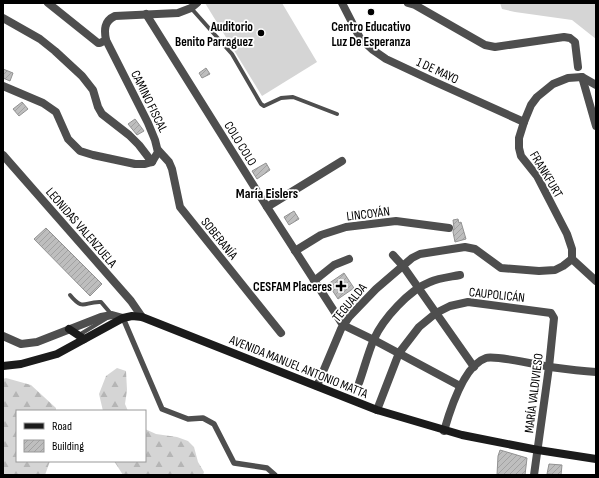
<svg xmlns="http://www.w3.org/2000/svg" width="599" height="478" font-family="'Sofia Sans Condensed',sans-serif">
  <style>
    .grass { fill: #d5d5d5 }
    .forest { fill: url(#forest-firs) }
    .building { fill: url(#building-hatch); stroke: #929292 }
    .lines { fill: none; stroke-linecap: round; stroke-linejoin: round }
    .service { stroke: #4e4e4e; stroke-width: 4 }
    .pedestrian { stroke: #4e4e4e; stroke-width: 5.5 }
    .minor { stroke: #4e4e4e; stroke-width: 8 }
    .tertiary { stroke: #4e4e4e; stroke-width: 8 }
    .secondary { stroke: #1b1b1b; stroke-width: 8 }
    .poi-dot { fill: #000; stroke: #fff; stroke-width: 1.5 }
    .labels { text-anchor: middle; stroke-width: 3.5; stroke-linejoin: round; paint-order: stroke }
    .poi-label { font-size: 13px; font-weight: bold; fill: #000; stroke: #fff; text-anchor: end }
    .street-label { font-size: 13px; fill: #000; stroke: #fff }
    .neighbourhood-label { font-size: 14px; font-weight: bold; fill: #000; stroke: #fff }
  </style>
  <defs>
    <pattern id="forest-firs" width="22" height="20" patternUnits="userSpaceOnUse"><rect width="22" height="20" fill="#d5d5d5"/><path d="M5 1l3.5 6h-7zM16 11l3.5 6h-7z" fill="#b5b5b5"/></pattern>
    <pattern id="building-hatch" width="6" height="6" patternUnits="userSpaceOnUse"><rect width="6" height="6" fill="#bebebe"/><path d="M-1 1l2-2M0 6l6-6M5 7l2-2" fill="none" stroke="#a2a2a2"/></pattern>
  </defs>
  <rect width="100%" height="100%" fill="#fff"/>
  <g class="grass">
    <polygon points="205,3 282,3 317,62 262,96"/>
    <polygon points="500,3 596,3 596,39 572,20 515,12 502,9"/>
  </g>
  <g class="forest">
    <polygon points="117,368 126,371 127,390 125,404 128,411 103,411 99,394 106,376"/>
    <polygon points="6,378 31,385 56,408 56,411 17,411 17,461 50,461 45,475 3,475 3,379"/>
    <polygon points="145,429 156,434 177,437 188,441 194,447 198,462 204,472 203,475 123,475 114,461 145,461"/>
  </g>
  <g class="building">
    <polygon points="206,68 210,74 202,78 199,73"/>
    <polygon points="3,69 13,73 10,81 3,78"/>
    <polygon points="22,102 28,109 19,116 13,109"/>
    <polygon points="135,119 144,131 137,135 128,124"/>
    <polygon points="266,163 270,170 257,179 252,171"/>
    <polygon points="294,211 299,219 289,225 284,217"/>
    <polygon points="458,219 459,223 461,222 466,239 455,242 453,232 454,228 453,220"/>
    <polygon points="46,228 102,284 90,296 34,239"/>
    <polygon points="344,273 354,288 338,299 328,284"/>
    <polygon points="500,450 527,458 525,475 497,475 498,456"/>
    <polygon points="549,464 562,465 561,475 547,474"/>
  </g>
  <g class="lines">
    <g class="service">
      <polyline points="191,8 232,54 261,104 264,106 281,98 293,97 337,114"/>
      <path d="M70,295C84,312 84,301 101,302L112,315"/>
      <polyline points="79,335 107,318"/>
    </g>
    <polyline class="pedestrian" points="123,318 162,409 188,419 203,418 214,424 234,463 267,468 275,475"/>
    <g class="minor">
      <polyline points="48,3 98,43 100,43 106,40"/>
      <polyline points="408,3 415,5 485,45 495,47 564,37 570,38 575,42 578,67"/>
      <polyline points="146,14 267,207 343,325 374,340 460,386"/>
      <polyline points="3,18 40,39 55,51 82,76 93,90 98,107 102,114 129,135 139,145 152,162"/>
      <polyline points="582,77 596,126"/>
      <polyline points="158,150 169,162 172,169 180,207 281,333"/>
      <polyline points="3,155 131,301 142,317"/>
      <polyline points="267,207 342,161"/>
      <polyline points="295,251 321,235 346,227 396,221 449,228"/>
      <polyline points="393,255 403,266 474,367"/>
      <polyline points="572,259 596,281"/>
      <polyline points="314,281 334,265 349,259"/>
      <path d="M359,383C364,369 368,353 374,339C383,319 409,290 430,282C439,278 450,277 460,275"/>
      <polyline points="377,410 399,353 419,327 436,313 450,306 468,302 551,313 554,318 549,367 534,475"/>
      <path d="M444,431C450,410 464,365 486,358C495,355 538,365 550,367C565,369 581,371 596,372"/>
    </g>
    <g class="tertiary">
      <polyline points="342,3 360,38 373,50 386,59 433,81 524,122"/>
      <path d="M3,86L43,103L56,112L68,139L80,151L93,155L135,164H145L152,162L158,152L155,140L148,123L106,40C104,30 104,21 115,16L178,13L191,8L197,3"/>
      <polyline points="3,336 21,344 37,342 101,317 112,315 123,318"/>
      <polyline points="317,386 341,329 349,317 376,289 412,258 420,254 465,247 475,249 501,268 539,271 555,270 563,266 572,259 572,249 567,234 537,176 521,156 519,148 519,138 524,122 531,105 537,97 553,84 568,78 582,77 596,85"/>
    </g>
    <g class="secondary">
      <polyline points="69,329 84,339"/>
      <polyline points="3,366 21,364 57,354 123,318 132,316 142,317 377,410 462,435 538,450 596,459"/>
    </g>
  </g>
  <g class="poi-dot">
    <circle cx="371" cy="12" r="4"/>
    <circle cx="261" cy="33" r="4"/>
    <path d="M339 280h4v4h4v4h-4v4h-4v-4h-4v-4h4z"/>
  </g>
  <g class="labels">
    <g class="poi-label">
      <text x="253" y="31">Auditorio<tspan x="253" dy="15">Benito Parraguez</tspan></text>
      <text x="371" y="31" text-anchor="middle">Centro Educativo<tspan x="371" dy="15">Luz De Esperanza</tspan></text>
      <text x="332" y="291">CESFAM Placeres</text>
    </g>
    <g class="street-label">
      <text transform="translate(438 70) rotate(25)" y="5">1 DE MAYO</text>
      <text transform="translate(150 101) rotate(64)" y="5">CAMINO FISCAL</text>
      <text transform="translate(241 143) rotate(58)" y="5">COLO COLO</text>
      <text transform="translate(547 174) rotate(59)" y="5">FRANKFURT</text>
      <text transform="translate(368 213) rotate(-7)" y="5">LINCOYÁN</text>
      <text transform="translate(82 227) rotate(49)" y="5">LEONIDAS VALENZUELA</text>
      <text transform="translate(220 238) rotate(51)" y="5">SOBERANÍA</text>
      <text transform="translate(497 294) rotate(6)" y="5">CAUPOLICÁN</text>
      <text transform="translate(349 302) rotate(-50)" y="5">TEGUALDA</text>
      <text transform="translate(299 366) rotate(22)" y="5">AVENIDA MANUEL ANTONIO MATTA</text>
      <text transform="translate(533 393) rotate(-83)" y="5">MARÍA VALDIVIESO</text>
    </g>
    <g class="neighbourhood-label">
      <text x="267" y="198">María Eislers</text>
    </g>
  </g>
  <rect width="599" height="478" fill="none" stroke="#000000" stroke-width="8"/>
  <rect x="16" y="410" width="130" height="52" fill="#ffffff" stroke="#999999"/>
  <rect x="24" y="423" width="20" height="6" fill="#1b1b1b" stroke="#999999"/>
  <text x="52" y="430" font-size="12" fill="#000000">Road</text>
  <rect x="24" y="440" width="20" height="12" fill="url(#building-hatch)" stroke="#999999"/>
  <text x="52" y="450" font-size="12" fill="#000000">Building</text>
</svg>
